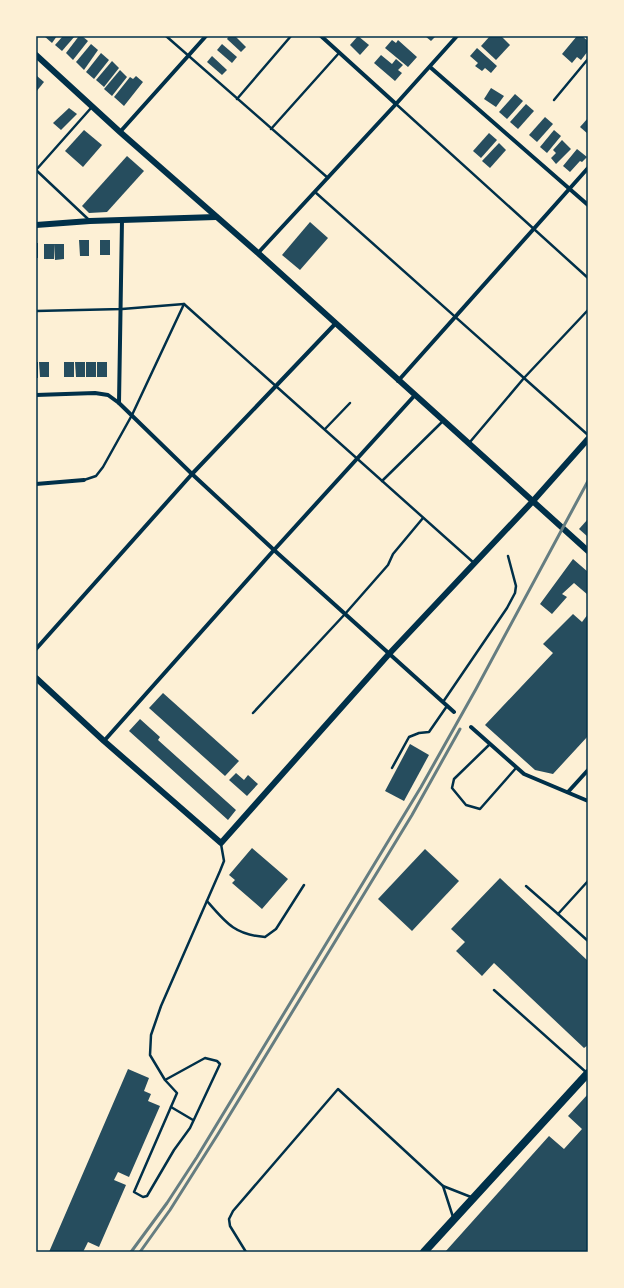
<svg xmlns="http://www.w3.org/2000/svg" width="624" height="1288" font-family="'Noto Serif',serif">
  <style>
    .building { fill: #264d5e }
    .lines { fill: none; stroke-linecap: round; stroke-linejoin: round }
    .service { stroke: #003049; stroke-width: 2.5 }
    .minor { stroke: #003049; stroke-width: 4 }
    .tertiary { stroke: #003049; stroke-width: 6 }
    .trunk { stroke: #003049; stroke-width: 8 }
    .rail { stroke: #657d81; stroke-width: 3 }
    .neatline { fill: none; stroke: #003049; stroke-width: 1.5 }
  </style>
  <rect width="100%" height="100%" fill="#fdf0d5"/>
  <g class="building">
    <polygon points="44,36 57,36 52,43"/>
    <polygon points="63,36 75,36 62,51 55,45"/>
    <polygon points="79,36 82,36 88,41 73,60 66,53"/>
    <polygon points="229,36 235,36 246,47 241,52 227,39"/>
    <polygon points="358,36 369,45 360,55 350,45"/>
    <polygon points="425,36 436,36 431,41"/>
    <polygon points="490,36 501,36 510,45 496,60 481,46"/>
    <polygon points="577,36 582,36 588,41 588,51 581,60 577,57 572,63 562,54"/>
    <polygon points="392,40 396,43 398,40 417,57 408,67 385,48"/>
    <polygon points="91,44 98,50 84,70 76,62"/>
    <polygon points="222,44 237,57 232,63 217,50"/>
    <polygon points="477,48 497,66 491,73 485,68 482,71 475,66 478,63 470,56"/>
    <polygon points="101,53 109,60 94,79 86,72"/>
    <polygon points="381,55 392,64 396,59 403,65 398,70 402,73 395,81 374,63"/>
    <polygon points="212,56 227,70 222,75 207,62"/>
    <polygon points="112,61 119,68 104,87 96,80"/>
    <polygon points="120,70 127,77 112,96 104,89"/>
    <polygon points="37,76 44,82 36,92 36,78"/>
    <polygon points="136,76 143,82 124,106 114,97 130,77 133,79"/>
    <polygon points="491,88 504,96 496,107 484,99"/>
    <polygon points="515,94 523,101 507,119 499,112"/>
    <polygon points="526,104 534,111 518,129 510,122"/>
    <polygon points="69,108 77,114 61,130 53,123"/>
    <polygon points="545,117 553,124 537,142 529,135"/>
    <polygon points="588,118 588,134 580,127"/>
    <polygon points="84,130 102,145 83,167 65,151"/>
    <polygon points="554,130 561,136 547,153 540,147"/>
    <polygon points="489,133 497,140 481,158 473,151"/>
    <polygon points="562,140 571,149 556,164 551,158 556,153 553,150"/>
    <polygon points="499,143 506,150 490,168 482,161"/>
    <polygon points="577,149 587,157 582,162 580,161 570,172 563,166"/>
    <polygon points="127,156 144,171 107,212 89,213 82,206"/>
    <polygon points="310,222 328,238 300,270 282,255"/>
    <polygon points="79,240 89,240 89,256 80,256"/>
    <rect x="100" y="240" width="10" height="15"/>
    <rect x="36" y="243" width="2" height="15"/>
    <rect x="44" y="244" width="10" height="15"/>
    <polygon points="54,244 64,244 64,259 55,260"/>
    <rect x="36" y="362" width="2" height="16"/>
    <polygon points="39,362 49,362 49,377 40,377"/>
    <rect x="64" y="362" width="10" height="15"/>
    <polygon points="75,362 85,362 85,377 76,377"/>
    <rect x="86" y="362" width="10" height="15"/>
    <rect x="97" y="362" width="10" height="15"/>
    <polygon points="588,519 588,537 579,529"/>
    <polygon points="573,559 588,572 588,595 574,583 562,594 567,597 552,614 540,604"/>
    <polygon points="573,614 582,622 588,614 588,736 553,774 535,770 485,725 553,653 543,644"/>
    <polygon points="163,693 239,761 225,776 149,708"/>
    <polygon points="140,719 160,737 158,740 236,810 228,820 129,731"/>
    <polygon points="410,744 429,755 404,801 385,791"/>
    <polygon points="236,773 244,780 248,775 258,784 247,796 229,780"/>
    <polygon points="252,848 288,879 262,909 232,883 235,880 229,875"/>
    <polygon points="425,849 459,881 412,931 378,899"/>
    <polygon points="500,878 588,961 588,1045 584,1048 494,963 482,976 456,951 465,942 451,929"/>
    <polygon points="128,1069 149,1078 144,1091 151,1094 148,1101 160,1106 129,1177 118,1172 114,1180 126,1185 99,1247 88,1242 83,1252 49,1252"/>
    <polygon points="588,1094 588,1252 445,1252 549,1136 564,1149 582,1129 568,1116"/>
  </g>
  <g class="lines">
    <g class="service">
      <polyline points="166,36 328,178"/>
      <polyline points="237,99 291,36"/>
      <polyline points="554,100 588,59"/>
      <polyline points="396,104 588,278"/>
      <polyline points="271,129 339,53"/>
      <polyline points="36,170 91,108"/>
      <polyline points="36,170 88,219"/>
      <polyline points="315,192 588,435"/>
      <polyline points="36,311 122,309 184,304 474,563"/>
      <polyline points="325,429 350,403"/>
      <polyline points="470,442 524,378 588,310"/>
      <polyline points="84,480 96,476 103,467 132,415 184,304"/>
      <polyline points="382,481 443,421"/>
      <polyline points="443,702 507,608 515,593 516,586 508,556"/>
      <polyline points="253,713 345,614 388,565 393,554 423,518"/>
      <polyline points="490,744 454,779 452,788 466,805 480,809 516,768"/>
      <polyline points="392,768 409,737 419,733 429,732 447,706"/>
      <polyline points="588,881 558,914 588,941"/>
      <polyline points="526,886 558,914"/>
      <path d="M207,901C226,923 235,935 265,937L276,929L304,885"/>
      <polyline points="494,990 587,1073"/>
      <polyline points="165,1080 205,1058 217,1061 220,1064 190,1128 174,1150 147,1196 143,1197 134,1192 177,1093 165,1080 150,1055 151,1035 161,1006 220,871 224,861 221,844"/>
      <polyline points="171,1107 193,1120"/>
      <polyline points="453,1217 443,1186 471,1197"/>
      <polyline points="246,1252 230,1226 229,1219 233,1211 338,1089 443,1186"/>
    </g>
    <g class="minor">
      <polyline points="321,36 396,104"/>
      <polyline points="430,67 588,205"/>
      <polyline points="120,132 206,36"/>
      <polyline points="258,253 396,104 457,36"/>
      <polyline points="398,381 588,168"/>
      <polyline points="36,395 95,393 108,395 119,403 192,474 274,550 454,712"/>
      <polyline points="119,403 122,220"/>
      <polyline points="36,484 84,480"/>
      <polyline points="36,649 192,474 336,323"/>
      <polyline points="471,727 524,774 588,801"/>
      <polyline points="104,741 274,550 415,395"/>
      <polyline points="568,792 588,770"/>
    </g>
    <g class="tertiary">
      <polyline points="36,55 120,132 258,253 588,551"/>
      <polyline points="36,225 90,221 216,217"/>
      <polyline points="36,678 104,741 221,843 389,654 533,501 588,439"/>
    </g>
    <polyline class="trunk" points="424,1252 588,1073"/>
    <g class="rail">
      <polyline points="131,1252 167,1203 197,1157 421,787 476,689 588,481"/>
      <polyline points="140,1252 170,1210 218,1134 412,815 460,729"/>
    </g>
  </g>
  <rect width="624" height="1288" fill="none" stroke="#fdf0d5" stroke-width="74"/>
  <rect x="37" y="37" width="550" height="1214" class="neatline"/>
</svg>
